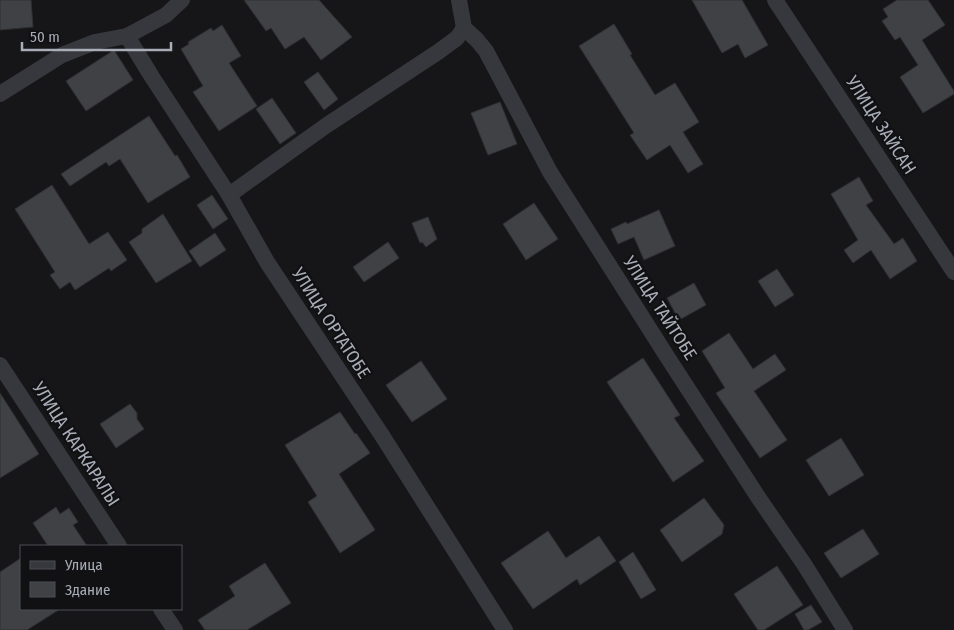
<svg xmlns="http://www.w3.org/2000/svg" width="954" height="630" font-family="'Fira Sans Condensed',sans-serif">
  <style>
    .building { fill: #404145; stroke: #303034 }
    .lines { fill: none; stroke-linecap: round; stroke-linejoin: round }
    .street { stroke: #37383d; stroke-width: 16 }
    .labels { text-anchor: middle; stroke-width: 4.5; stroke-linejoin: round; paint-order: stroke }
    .street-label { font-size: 18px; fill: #a8adb8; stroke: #111113 }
  </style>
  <rect width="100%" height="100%" fill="#161618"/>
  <g class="building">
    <polygon points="0,0 31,0 33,27 0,30"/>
    <polygon points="244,0 319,0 352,37 321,60 304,37 285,49 271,28 266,31"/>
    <polygon points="692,0 742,0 768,45 745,58 738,44 722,53"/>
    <polygon points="897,0 928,0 945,25 922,40 954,91 954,94 923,113 900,77 918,65 900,37 895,40 882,21 888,17 883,9"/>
    <polygon points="614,24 632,54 630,55 655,95 675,83 699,122 683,132 703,164 688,173 670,145 647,160 630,135 634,133 579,46"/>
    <polygon points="222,25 241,56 229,63 257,106 219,131 193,92 203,86 181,49 189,44 188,42 211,28 213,31"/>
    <polygon points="114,50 133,80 86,111 66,81"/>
    <polygon points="318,72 338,99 324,110 304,82"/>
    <polygon points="272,98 296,133 280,144 256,109"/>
    <polygon points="500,102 517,144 488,155 471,113"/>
    <polygon points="149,116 175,156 177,155 190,177 148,203 120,159 109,166 106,162 70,186 61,174"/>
    <polygon points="859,177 873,201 866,205 894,244 903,238 917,261 890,279 871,250 853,263 844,250 858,240 831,194"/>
    <polygon points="52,185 89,244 108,232 127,260 111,271 109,268 75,290 70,282 60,289 50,275 55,272 15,209"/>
    <polygon points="212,195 228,219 213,229 197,205"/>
    <polygon points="534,203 558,239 526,260 503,224"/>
    <polygon points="659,210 675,246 644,260 634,237 618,244 611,229 626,222 627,224"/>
    <polygon points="163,214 192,261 156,283 129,242 142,233 142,229"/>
    <polygon points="428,217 437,239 426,247 422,242 420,243 412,223"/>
    <polygon points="215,233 226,250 200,267 189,251"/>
    <polygon points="388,242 399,258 364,282 353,267"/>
    <polygon points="777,269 794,295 775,307 758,281"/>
    <polygon points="694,283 706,305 679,320 667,298"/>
    <polygon points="729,333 753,369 775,354 786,370 754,391 787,440 760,458 716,393 725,388 702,351"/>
    <polygon points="643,358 680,415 674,418 704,461 673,482 607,382"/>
    <polygon points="421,361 447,399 412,422 386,385"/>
    <polygon points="0,393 39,454 0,478"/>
    <polygon points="130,404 137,413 137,419 144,429 116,448 100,424"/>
    <polygon points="340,412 355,434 356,433 370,453 339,474 375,530 340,553 308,502 317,496 285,445"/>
    <polygon points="841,438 864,475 829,496 806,460"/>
    <polygon points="704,498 724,525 722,534 682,562 660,530"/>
    <polygon points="56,507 60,514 69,508 78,522 73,525 87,546 48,546 33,523"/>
    <polygon points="863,529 879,554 841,578 824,553"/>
    <polygon points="548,531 566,558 599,536 616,561 580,585 577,579 533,609 501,563"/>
    <polygon points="633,552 656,590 641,599 619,562"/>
    <polygon points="21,558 21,609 60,609 27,630 0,630 0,572"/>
    <polygon points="265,563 291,603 247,630 205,630 198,620 235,596 229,586"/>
    <polygon points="777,566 803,605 764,630 758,630 734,594"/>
    <polygon points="811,605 822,622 808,630 804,630 795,614"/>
  </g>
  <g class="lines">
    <g class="street">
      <polyline points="459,0 464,28 477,40 486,51 550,172 668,358 758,497 804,564 845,630"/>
      <polyline points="775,0 954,272"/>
      <polyline points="127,36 152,77 229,195 267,262 383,437 505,630"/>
      <polyline points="0,94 62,55 95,42 127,36 166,15 182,0"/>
      <polyline points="229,195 327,125 438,52 457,38 464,28"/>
      <polyline points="0,365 119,546"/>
      <polyline points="161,609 175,630"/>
    </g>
  </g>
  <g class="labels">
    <g class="street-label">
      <text transform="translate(881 125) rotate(57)" y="6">УЛИЦА ЗАЙСАН</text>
      <text transform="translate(660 308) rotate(57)" y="6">УЛИЦА ТАЙТОБЕ</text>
      <text transform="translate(331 323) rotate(57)" y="6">УЛИЦА ОРТАТОБЕ</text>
      <text transform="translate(76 444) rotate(57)" y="6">УЛИЦА КАРКАРАЛЫ</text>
    </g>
  </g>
  <rect x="20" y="545" width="162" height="65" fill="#111113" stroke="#4d4f55"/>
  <rect x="30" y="561" width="25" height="8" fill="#37383d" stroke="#4d4f55"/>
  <text x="65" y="570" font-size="15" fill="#a8adb8">Улица</text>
  <rect x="30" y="582" width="25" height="15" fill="#404145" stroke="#4d4f55"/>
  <text x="65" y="595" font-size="15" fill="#a8adb8">Здание</text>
  <path d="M22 42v8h149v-8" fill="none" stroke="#a8adb8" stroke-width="2.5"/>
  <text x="30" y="42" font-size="15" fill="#a8adb8" stroke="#111113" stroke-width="4" paint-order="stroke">50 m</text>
</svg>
